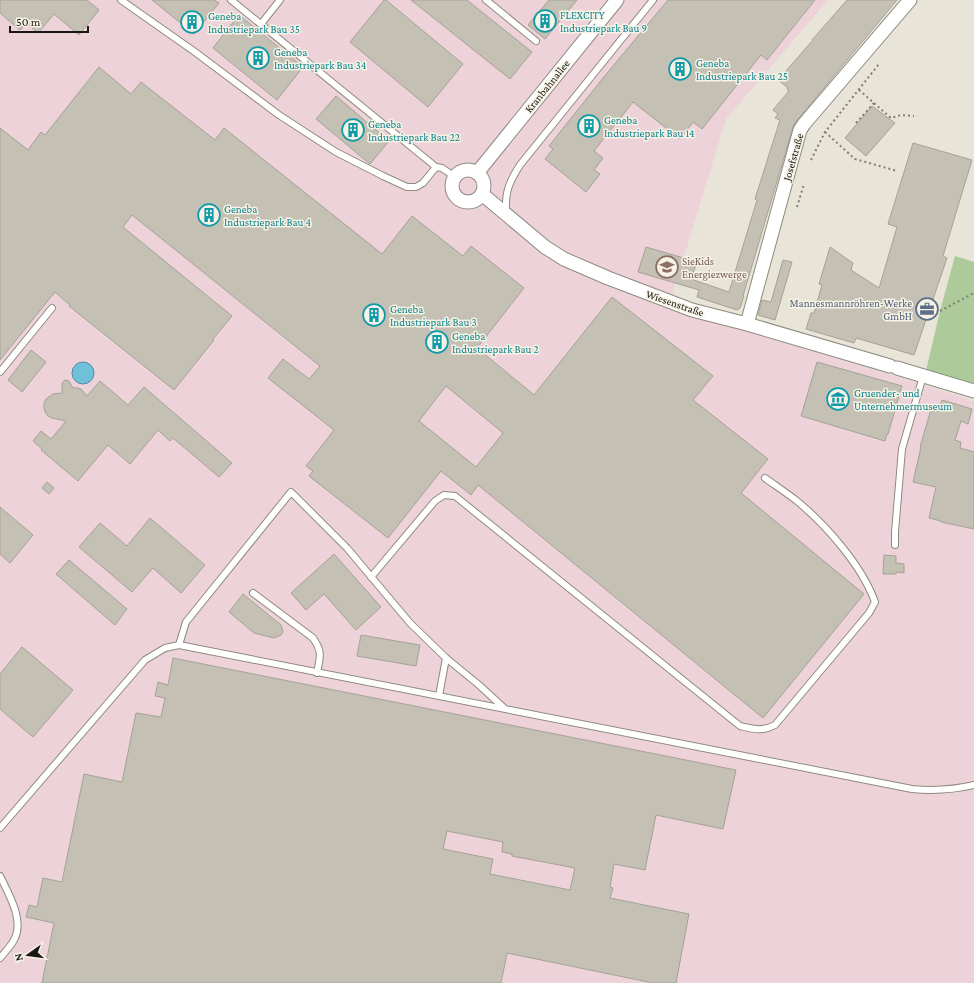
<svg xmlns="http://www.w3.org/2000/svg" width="974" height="983" font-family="'Crimson Pro',serif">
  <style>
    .industrial { fill: #edd3d9 }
    .green { fill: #adca9b }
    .water { fill: #6fc0d9; stroke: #558d9e }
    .building { fill: #c4c1b4; stroke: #a5a195; fill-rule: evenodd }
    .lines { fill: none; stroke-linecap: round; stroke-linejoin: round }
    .lane-casing { stroke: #8d8a7e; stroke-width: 8 }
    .street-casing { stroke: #8d8a7e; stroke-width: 15 }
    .path { stroke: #807d75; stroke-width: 2; stroke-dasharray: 2 3; stroke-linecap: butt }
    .lane { stroke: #fff; stroke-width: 6 }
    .street { stroke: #fff; stroke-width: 13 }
    .labels { text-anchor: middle; stroke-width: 3; stroke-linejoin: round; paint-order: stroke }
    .culture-label { font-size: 11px; fill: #0d838f; stroke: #f6f2e5; text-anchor: start }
    .street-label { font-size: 11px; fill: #191713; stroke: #f6f2e5 }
    .education-label { font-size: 11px; fill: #785e54; stroke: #f6f2e5; text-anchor: start }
    .service-label { font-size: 11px; fill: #4e5e75; stroke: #f6f2e5; text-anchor: end }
  </style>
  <rect width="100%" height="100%" fill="#e8e4d7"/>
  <polygon class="industrial" points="0,0 828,0 726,119 668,309 773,337 974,401 974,983 0,983"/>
  <polygon class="green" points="955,256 974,262 974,388 925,375 940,311"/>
  <circle class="water" cx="83" cy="373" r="11"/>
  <g class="building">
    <polygon points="0,0 87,0 99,10 79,35 54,14 38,33 26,23 20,30 0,13"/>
    <polygon points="152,0 214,0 219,3 194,34"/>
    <polygon points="384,0 386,0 463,64 428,107 350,42"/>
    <polygon points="411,0 467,0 532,52 510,79"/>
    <polygon points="549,0 577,0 545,39 528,25"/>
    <polygon points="668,0 815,0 767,60 761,55 702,129 693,122 680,139 633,102 594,151 603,158 594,170 600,174 586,192 545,159 553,149 549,146 603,78"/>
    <polygon points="847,0 897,0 794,124 743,296 744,296 740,308 737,310 697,297 699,290 638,272 646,247 697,262 691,279 729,292 757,200 755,199 780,120 775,118 778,114 773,110 789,91 787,90 788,88 778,80 813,40 812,40"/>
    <polygon points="239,15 303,67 277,100 213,48"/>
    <path d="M99,67L131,94L141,82L215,140L224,128L382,254L412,216L463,256L471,246L524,288L477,348L534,395L612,297L713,376L693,400L768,459L741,493L864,594L763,718L478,485L471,495L441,471L388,538L309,476L313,471L306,466L334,430L268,378L283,359L309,379L320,366L132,215L123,227L232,316L213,339L214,340L174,390L69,306L70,305L55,292L0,360V128L28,150L41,132L45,135ZM446,386L503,433L476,467L419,421Z"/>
    <polygon points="336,96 389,141 370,164 316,119"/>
    <polygon points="872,106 895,123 866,156 845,138"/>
    <polygon points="913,143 972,160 943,256 947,258 914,355 856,338 854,343 806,329 811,313 814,313 822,285 819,284 830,247 853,263 851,270 879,288 897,227 888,224"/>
    <polygon points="783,260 792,262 775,320 758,315 762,300 771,302"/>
    <polygon points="31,350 46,362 22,392 8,380"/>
    <polygon points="817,362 902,386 888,434 887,434 885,441 801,416"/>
    <polygon points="65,380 69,381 73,388 78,388 81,389 87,396 100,381 128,405 144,387 232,463 219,477 173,438 170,441 158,430 130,464 108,445 78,481 41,450 42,449 33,441 41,431 51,439 66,421 52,418 48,416 45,412 44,408 44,403 46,399 50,396 53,394 62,393 62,383"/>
    <polygon points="942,400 972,409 968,424 961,421 955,440 961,442 960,448 974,452 974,529 941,522 941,521 929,518 936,487 913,482 921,447 920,447 932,406 939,408"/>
    <polygon points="47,482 54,488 49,494 42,488"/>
    <polygon points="0,507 33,535 10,563 0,554"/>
    <polygon points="150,518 205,565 181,593 153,568 132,592 79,547 100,523 127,546"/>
    <polygon points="334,554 381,607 356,630 324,594 306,610 291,593"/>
    <polygon points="884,555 896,556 896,563 904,564 904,573 896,572 896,574 883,574"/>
    <polygon points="69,560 127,609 115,625 56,574"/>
    <polygon points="243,594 281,625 283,632 281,635 274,638 254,633 229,612"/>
    <polygon points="361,635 420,645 416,666 357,656"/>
    <polygon points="22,647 73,690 33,737 0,709 0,674"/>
    <path d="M173,658L736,770L723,829L656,815L645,870L614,864L610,887L613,888L610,898L689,914L676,983H653L507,953L501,983H42L54,923L26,917L29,905L37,907L43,878L62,882L84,774L122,782L136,713L161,717L165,698L155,696L158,682L168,685ZM447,831L503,842L502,852L512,854V856L575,868L570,890L490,874L493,859L443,849Z"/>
  </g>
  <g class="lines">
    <g class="lane-casing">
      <g id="lane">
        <polyline points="121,0 195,52 279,115 336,152 383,176 407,187 416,187 423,183 436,167"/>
        <polyline points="231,0 436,167 442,168 455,177"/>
        <polyline points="486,0 536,41"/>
        <polyline points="261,24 280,0"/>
        <path d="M506,212C505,192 509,182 520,165L653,0"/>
        <polyline points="0,372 52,308"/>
        <polyline points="895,545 895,532 902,449 923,376"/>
        <path d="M371,577L435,501L444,495L455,496L740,726C753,729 762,732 775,725L869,613L875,602C862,566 827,526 797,501C787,493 776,486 765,478"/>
        <path d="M253,593L313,638C323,653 320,656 317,673"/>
        <polyline points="179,645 186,622 291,492 347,548 410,623 446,658 479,685 504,708"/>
        <polyline points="439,696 446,658"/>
        <path d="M0,828L145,660L165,648L179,645L912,789C933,791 953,790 974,785"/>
        <path d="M0,876C8,893 24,919 15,938C12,945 5,952 0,958"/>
      </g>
    </g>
    <g class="street-casing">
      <g id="street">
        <circle cx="468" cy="186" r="16"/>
        <polyline points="477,173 617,0"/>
        <polyline points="482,194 545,247 564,259 608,278 692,310 747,324 890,366"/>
        <polyline points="747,324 800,130 804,124 910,0"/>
        <polyline points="897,368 974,391"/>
      </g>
    </g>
    <g class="path">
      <polyline points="859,90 891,118 901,115 914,116"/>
      <polyline points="856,123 874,103"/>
      <polyline points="825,132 855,159 897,171"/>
      <polyline points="811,160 825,132 879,64"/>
      <polyline points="797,207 804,184"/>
      <polyline points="940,311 974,293"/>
    </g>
    <use href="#lane" class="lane"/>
    <use href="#street" class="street"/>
  </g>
  <defs>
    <g id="building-ring" transform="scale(1.15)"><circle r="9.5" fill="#f6f2e5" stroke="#0f9aa8" stroke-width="1.5"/><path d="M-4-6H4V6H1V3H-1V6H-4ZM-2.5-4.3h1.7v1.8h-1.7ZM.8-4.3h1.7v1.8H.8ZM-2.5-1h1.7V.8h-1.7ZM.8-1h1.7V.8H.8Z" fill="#0f9aa8"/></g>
    <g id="school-ring" transform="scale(1.15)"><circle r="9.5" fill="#f6f2e5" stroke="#8d6e63" stroke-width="1.5"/><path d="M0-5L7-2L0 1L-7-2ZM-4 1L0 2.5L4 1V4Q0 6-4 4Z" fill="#8d6e63"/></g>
    <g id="office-ring" transform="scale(1.15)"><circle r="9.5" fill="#f6f2e5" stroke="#5c6f8a" stroke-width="1.5"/><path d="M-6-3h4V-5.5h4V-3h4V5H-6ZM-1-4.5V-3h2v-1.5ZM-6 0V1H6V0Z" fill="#5c6f8a"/></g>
    <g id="museum-ring" transform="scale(1.15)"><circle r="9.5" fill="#f6f2e5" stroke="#0f9aa8" stroke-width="1.5"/><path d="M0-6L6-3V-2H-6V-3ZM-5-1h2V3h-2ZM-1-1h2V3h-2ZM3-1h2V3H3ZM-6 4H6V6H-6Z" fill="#0f9aa8"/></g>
  </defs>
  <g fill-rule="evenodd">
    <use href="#building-ring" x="545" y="21"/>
    <use href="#building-ring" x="192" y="22"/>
    <use href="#building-ring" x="258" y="58"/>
    <use href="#building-ring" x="680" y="69"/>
    <use href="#building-ring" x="589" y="126"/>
    <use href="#building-ring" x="353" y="130"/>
    <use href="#building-ring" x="209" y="215"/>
    <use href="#school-ring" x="667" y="267"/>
    <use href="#office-ring" x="927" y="309"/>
    <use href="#building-ring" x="374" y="315"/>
    <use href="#building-ring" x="437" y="342"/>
    <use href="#museum-ring" x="838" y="399"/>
  </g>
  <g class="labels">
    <g class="culture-label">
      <text x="560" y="19">FLEXCITY<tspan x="560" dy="13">Industriepark Bau 9</tspan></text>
      <text x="208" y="20">Geneba<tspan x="208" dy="13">Industriepark Bau 35</tspan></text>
      <text x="274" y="56">Geneba<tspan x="274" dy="13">Industriepark Bau 34</tspan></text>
      <text x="696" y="67">Geneba<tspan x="696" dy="13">Industriepark Bau 25</tspan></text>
      <text x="604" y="124">Geneba<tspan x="604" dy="13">Industriepark Bau 14</tspan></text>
      <text x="368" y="128">Geneba<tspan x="368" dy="13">Industriepark Bau 22</tspan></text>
      <text x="224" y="213">Geneba<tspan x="224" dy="13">Industriepark Bau 4</tspan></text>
      <text x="390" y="313">Geneba<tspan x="390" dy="13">Industriepark Bau 3</tspan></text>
      <text x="452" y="340">Geneba<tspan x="452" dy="13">Industriepark Bau 2</tspan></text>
      <text x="854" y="397">Gruender- und<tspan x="854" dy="13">Unternehmermuseum</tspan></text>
    </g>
    <g class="street-label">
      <text transform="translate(547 86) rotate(-51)" y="4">Kranbahnallee</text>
      <text transform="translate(793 157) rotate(-74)" y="4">Josefstraße</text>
      <text transform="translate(675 303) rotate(19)" y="4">Wiesenstraße</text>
    </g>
    <g class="education-label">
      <text x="682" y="265">SieKids<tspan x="682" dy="13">Energiezwerge</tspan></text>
    </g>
    <g class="service-label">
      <text x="912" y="307">Mannesmannröhren-Werke<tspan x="912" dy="13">GmbH</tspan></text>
    </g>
  </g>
  <g transform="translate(28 955) rotate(256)" stroke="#f6f2e5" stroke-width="3" paint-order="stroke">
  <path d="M0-3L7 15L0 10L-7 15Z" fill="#191713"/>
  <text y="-6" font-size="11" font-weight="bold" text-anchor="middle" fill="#191713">N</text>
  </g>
  <path d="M10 26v6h78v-6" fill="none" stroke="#191713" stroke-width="2"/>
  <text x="16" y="26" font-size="12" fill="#191713" stroke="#f6f2e5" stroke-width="3" paint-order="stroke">50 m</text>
</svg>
